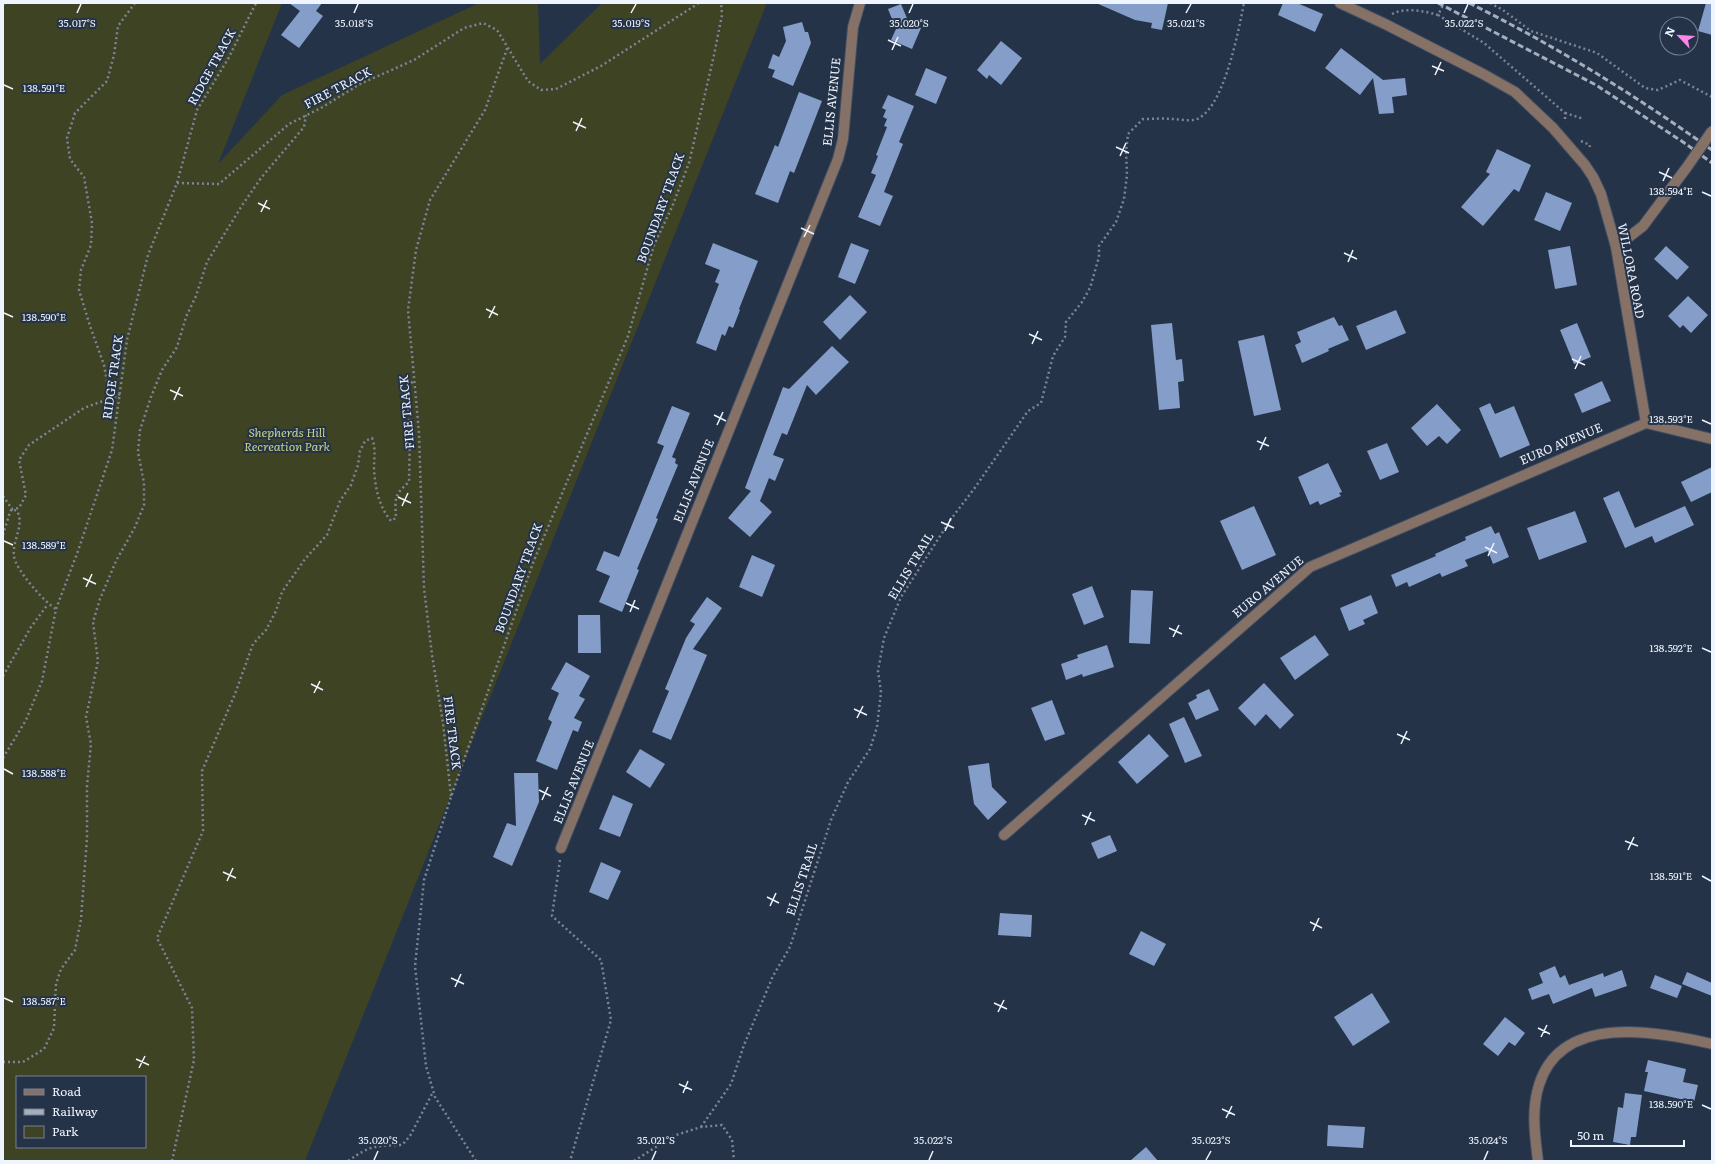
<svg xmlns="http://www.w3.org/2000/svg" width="1715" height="1164" font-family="Literata,serif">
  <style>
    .green { fill: #3e4324; fill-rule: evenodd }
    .building { fill: #849ec9 }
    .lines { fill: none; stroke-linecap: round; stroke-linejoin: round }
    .minor-casing { stroke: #414e62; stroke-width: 12 }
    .path { stroke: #7b8596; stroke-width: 2.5; stroke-dasharray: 2 3; stroke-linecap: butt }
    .minor { stroke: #867166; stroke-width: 10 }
    .rail { stroke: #a5aebc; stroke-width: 3; stroke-dasharray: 6 3; stroke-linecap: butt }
    .minor-bridge-casing { stroke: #414e62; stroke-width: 12; stroke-linecap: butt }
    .minor-bridge { stroke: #867166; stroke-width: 10 }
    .ticks { fill: none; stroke: #eff5fe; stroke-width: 1.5 }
    .labels { text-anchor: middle; stroke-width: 4; stroke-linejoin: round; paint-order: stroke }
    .street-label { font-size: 12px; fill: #eff5fe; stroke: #253349 }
    .park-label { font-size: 12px; font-style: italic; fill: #c6d488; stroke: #253349 }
    .ticks-label { font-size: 10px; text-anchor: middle; fill: #eff5fe; stroke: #253349; stroke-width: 4; stroke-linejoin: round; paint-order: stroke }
  </style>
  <rect width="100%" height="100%" fill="#253349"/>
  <path class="green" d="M3,3H282L218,164L282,95L479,3H538L540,64L602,3H767L305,1161H3ZM17,1077H145V1147H17Z"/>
  <g class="building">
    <polygon points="289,3 322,3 316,11 323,16 299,48 281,35 300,11"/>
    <polygon points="1096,3 1168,3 1162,30 1151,28 1152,23 1135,20"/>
    <polygon points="1283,3 1297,3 1323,14 1315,32 1278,15"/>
    <polygon points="1706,3 1712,3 1712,35 1698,31"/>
    <polygon points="901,4 909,23 921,28 912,49 891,40 896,29 888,9"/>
    <polygon points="802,22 805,32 808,32 811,43 793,86 772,77 775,70 768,68 773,54 779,57 786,41 783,27"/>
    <polygon points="1001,41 1022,58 1001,85 989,75 987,79 977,70"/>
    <polygon points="1341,48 1383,80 1405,78 1407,95 1392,97 1394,113 1379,114 1373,78 1360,95 1325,68"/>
    <polygon points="926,68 947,77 936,104 915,95"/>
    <polygon points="799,92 822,101 794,173 790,171 778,203 755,194 775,145 778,147"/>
    <polygon points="888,95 914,106 899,142 903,144 884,192 893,196 880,226 858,217 876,175 871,173 878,156 876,155 887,127 884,126 887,119 883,117 886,110 882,108"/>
    <polygon points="1497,149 1531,165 1519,192 1514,189 1483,226 1461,207 1490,174 1486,172"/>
    <polygon points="1546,192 1572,203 1560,231 1534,220"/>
    <polygon points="713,243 758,261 739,309 740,310 733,328 729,326 725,336 722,334 716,351 696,343 719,284 715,282 720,270 705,264"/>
    <polygon points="851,243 869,250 855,284 838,277"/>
    <polygon points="1570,246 1577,285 1555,289 1548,250"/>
    <polygon points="1666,246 1689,267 1677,280 1654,259"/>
    <polygon points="850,295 867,312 840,340 823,322"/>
    <polygon points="1688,296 1708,315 1691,333 1683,325 1680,328 1668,316"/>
    <polygon points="1396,310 1406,333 1366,350 1356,326"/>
    <polygon points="1334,317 1339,326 1342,325 1349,340 1328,349 1329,351 1302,363 1295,345 1301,342 1297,332"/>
    <polygon points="1172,323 1176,360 1182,359 1184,381 1178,382 1180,408 1159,410 1151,325"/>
    <polygon points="1577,323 1591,357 1574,364 1560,330"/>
    <polygon points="1264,335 1281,410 1254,416 1238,341"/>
    <polygon points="832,346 849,362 816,395 807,385 787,435 782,433 773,455 784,459 775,481 769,478 760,501 772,512 750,537 728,518 751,491 745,488 783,387 789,389"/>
    <polygon points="1602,381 1611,401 1582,413 1574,394"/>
    <polygon points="1490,403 1495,414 1514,406 1530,445 1500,458 1479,408"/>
    <polygon points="1437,404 1461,430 1447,444 1439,436 1427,446 1411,428"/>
    <polygon points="672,406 690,413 672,457 676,459 675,463 678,465 656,518 658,519 637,569 639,570 622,612 599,602 610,576 596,570 604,551 619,557 664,446 657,443"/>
    <polygon points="1387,443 1399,472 1380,480 1367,451"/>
    <polygon points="1328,463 1342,492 1339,493 1341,496 1320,505 1318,501 1310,505 1298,477"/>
    <polygon points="1712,467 1712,492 1691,502 1681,482"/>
    <polygon points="1619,491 1635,528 1685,506 1694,525 1655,543 1652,536 1625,548 1603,498"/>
    <polygon points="1254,506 1276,555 1242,570 1220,521"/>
    <polygon points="1575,511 1587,542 1539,560 1527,528"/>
    <polygon points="1491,526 1495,534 1499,532 1509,557 1493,564 1488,551 1465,560 1468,566 1442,577 1440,573 1409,587 1407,582 1396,587 1391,575 1436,556 1435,554 1466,540 1465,537"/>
    <polygon points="752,555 775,565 762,597 739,587"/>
    <polygon points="1092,586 1104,617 1084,625 1072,594"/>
    <polygon points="1131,590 1153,591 1150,644 1129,643"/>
    <polygon points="1371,595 1378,613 1363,620 1365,624 1349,631 1340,608"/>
    <polygon points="707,597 722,608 693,649 707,655 671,740 652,732 669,691 665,689 686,638 695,624 690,621"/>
    <polygon points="578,615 600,615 601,653 578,653"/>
    <polygon points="1315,635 1329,655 1295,680 1280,658"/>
    <polygon points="1107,645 1114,667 1083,677 1082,674 1066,680 1061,664 1078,658 1077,655"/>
    <polygon points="566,662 590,676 579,696 585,699 574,718 582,722 578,732 573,730 557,770 536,761 552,722 548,719 559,693 551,689"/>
    <polygon points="1264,683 1294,715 1280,729 1266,714 1255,726 1238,708"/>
    <polygon points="1209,689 1219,710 1196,720 1188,703 1197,698 1196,695"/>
    <polygon points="1052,700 1065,734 1045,741 1031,708"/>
    <polygon points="1184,717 1202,756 1185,763 1169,724"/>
    <polygon points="1149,734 1169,756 1137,784 1118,762"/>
    <polygon points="640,749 665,764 650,788 626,772"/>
    <polygon points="989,763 992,787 1007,802 988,820 974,804 968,766"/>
    <polygon points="514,773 538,773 539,802 512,866 493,857 507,823 516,826"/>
    <polygon points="613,795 633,804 620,837 599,829"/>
    <polygon points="1110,835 1117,851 1098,859 1091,843"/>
    <polygon points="601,862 621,871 608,900 589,892"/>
    <polygon points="1000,913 1032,915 1031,937 998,935"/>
    <polygon points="1141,931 1166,944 1154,966 1129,954"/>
    <polygon points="1555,966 1560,978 1565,975 1569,985 1603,973 1604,977 1622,970 1627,986 1595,997 1592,988 1553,1004 1549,994 1532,1000 1528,989 1543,983 1539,973"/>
    <polygon points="1687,972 1712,983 1712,996 1682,984"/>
    <polygon points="1655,975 1682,986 1677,998 1650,988"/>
    <polygon points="1372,993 1390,1022 1353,1046 1334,1017"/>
    <polygon points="1505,1017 1525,1033 1515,1046 1509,1042 1498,1056 1483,1044"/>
    <polygon points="1648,1060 1686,1069 1683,1082 1698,1085 1694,1102 1644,1091 1648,1072 1645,1072"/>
    <polygon points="1625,1093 1642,1095 1636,1137 1631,1137 1630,1145 1613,1142 1618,1107 1623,1108"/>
    <polygon points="1328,1125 1365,1127 1363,1148 1327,1146"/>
    <polygon points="1146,1147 1158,1161 1130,1161"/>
  </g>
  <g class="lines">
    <g class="minor-casing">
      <g id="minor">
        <polyline points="1340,3 1385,24 1483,74 1515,92 1553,128 1585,165 1593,177 1601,194 1616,247 1646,423 1712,439"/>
        <polyline points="1616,247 1643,226 1687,167"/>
        <polyline points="1004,835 1310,567 1646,423"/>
        <polyline points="561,848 838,159 843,139 853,27 860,3"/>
        <path d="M1538,1161C1535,1136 1531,1110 1539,1085C1561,1013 1656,1031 1712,1044"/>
      </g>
    </g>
    <g class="path">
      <polyline points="1490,3 1503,10 1531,31 1597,53 1645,88 1658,90 1680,80 1712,97"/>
      <polyline points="3,4 5,3"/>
      <path d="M1392,14C1406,7 1424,11 1438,15L1444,3"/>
      <polyline points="1438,15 1484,43 1565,113 1565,122"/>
      <polyline points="1565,113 1584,119"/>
      <polyline points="1581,141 1590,145 1589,150"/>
      <polyline points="177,183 219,184 289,124 321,108 360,84 414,60 464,28 483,23 497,30 528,81 541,90 556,89 601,66 699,3"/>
      <polyline points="120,395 108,387 104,365 90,326 79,290 81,270 91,245 92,223 84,177 70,159 67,138 75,113 107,81 114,55 118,26 135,3"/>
      <polyline points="3,496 12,509 19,508 26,495 19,460 29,445 84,408 119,395"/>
      <path d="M3,535L10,512L12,509L17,511C25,525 12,540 14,556C15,569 45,603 56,609"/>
      <polyline points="3,676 31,627 48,604"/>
      <polyline points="3,758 26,720 42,681 56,609 78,551 112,450 127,340 148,255 177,183 197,110 228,59 256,3"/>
      <polyline points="451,796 443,723 432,655 424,588 419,433 408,310 416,250 430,200 485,110 508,46"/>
      <polyline points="560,860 552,916 601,960 611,1020 570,1161"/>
      <polyline points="3,1062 23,1062 44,1049 54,1028 56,984 61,969 75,950 81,919 87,838 87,786 91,744 86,717 98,661 93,622 100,599 116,561 135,527 144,505 144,483 138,452 140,430 151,397 162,370 177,347 186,317 196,296 207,262 243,204 261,178 304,127 306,115"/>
      <path d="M701,1127L731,1084L744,1045L773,976L790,947L831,820L848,782L870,749L877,727L881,692L878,671L884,638L901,597L951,519L974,489L1028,411L1041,403L1053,356L1065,337L1066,322L1082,302L1090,288L1099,257V246L1116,222L1124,199L1127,175L1126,151L1128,134L1143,119C1153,119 1162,118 1171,119C1178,119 1186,121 1193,120C1223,116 1239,28 1244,3"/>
      <path d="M172,1161L194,1060L192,1008L157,938L203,831L202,771L235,694L253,644L266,630L276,611L282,592L305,559L327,535L340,501L351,485L358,465L360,451L365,441L372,438C376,448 374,457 374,469C375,487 379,507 391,521L396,518C395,498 394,495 409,482L410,433L407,386L415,380"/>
      <path d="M348,1161C371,1145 374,1146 402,1145L410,1136L433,1092"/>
      <polyline points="476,1161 435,1097 426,1066 415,966 424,880 451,797 533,563 628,336 654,245 672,207 689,163 714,55 722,15 721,3"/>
      <polyline points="634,1161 673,1136 701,1127 722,1125 732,1140 734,1161"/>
    </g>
    <use href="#minor" class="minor"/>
    <g class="rail">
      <polyline points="1438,3 1596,85 1686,144 1712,163"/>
      <path d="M1469,3C1554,45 1635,95 1712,150"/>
    </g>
    <g class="minor-bridge-casing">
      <polyline id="minor-bridge" points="1687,167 1712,131"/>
    </g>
    <use href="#minor-bridge" class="minor-bridge"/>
  </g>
  <path class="ticks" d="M77,13L81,4M354,13L358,4M631,13L636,4M909,13L913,4M1186,13L1191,4M1464,13L1468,4M888,40L901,46M892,50L898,37M1432,66L1444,71M1435,75L1441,62M4,85L13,89M573,122L586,128M576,131L582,118M1116,147L1129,153M1120,156L1126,143M1659,172L1672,178M1663,181L1669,168M1702,192L1711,196M258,203L270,209M261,212L267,200M801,228L814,234M804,237L810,225M1344,253L1357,259M1348,262L1353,250M486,309L498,315M4,313L13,317M489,318L495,306M1029,334L1042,340M1032,344L1038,331M1572,359L1585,365M1575,369L1581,356M170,390L183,396M174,400L180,387M714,415L726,421M1702,420L1711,424M717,425L723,412M1257,441L1269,446M1260,450L1266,437M398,497L411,503M402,506L408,493M941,522L954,528M945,531L951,518M4,541L13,545M1485,547L1497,553M1488,556L1494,543M83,578L96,584M86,587L92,574M626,603L639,609M630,612L635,600M1169,628L1182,634M1173,637L1179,625M1702,648L1711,652M311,684L323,690M314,693L320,681M854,709L867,715M857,718L863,706M1397,734L1410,740M1401,744L1407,731M4,769L13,774M539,790L551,796M542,800L548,787M1082,815L1095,821M1085,825L1091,812M1625,841L1638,846M1628,850L1634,837M223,872L236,878M1702,876L1711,881M227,881L233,868M767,897L779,903M770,906L776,893M1310,922L1322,928M1313,931L1319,918M451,978L464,984M455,987L461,974M4,998L13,1002M994,1003L1007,1009M998,1012L1004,1000M1538,1028L1550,1034M1541,1037L1547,1025M136,1059L149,1065M139,1068L145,1056M679,1084L692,1090M683,1093L688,1081M1702,1105L1711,1109M1222,1109L1235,1115M1226,1118L1232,1106M374,1160L378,1151M652,1160L656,1151M929,1160L933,1151M1206,1160L1211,1151M1484,1160L1488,1151"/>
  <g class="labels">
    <g class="street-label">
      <text transform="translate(212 67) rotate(-61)" y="4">RIDGE TRACK</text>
      <text transform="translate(338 88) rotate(-28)" y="4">FIRE TRACK</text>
      <text transform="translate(832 102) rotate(-84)" y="4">ELLIS AVENUE</text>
      <text transform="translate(661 208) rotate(-70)" y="4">BOUNDARY TRACK</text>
      <text transform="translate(1631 271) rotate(79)" y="4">WILLORA ROAD</text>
      <text transform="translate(113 377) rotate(-82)" y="4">RIDGE TRACK</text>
      <text transform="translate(407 412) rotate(-95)" y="4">FIRE TRACK</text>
      <text transform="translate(1561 444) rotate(-23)" y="4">EURO AVENUE</text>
      <text transform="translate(694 481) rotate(-68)" y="4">ELLIS AVENUE</text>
      <text transform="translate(911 566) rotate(-59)" y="4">ELLIS TRAIL</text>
      <text transform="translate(519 578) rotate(-70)" y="4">BOUNDARY TRACK</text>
      <text transform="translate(1268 587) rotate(-40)" y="4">EURO AVENUE</text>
      <text transform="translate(452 733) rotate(83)" y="4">FIRE TRACK</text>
      <text transform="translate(574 782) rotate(-68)" y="4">ELLIS AVENUE</text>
      <text transform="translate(802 879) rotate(-72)" y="4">ELLIS TRAIL</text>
    </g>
    <g class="park-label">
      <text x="287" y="437">Shepherds Hill<tspan x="287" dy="14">Recreation Park</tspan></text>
    </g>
  </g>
  <g class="ticks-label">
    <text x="77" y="27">35.017°S</text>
    <text x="354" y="27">35.018°S</text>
    <text x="631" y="27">35.019°S</text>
    <text x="909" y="27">35.020°S</text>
    <text x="1186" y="27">35.021°S</text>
    <text x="1464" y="27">35.022°S</text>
    <text x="44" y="92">138.591°E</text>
    <text x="1671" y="195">138.594°E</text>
    <text x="44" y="321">138.590°E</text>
    <text x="1671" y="423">138.593°E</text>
    <text x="44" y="549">138.589°E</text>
    <text x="1671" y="652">138.592°E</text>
    <text x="44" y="777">138.588°E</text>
    <text x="1671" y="880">138.591°E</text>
    <text x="44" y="1005">138.587°E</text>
    <text x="1671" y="1108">138.590°E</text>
    <text x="378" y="1144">35.020°S</text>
    <text x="656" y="1144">35.021°S</text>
    <text x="933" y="1144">35.022°S</text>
    <text x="1211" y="1144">35.023°S</text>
    <text x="1488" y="1144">35.024°S</text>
  </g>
  <rect width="1715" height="1164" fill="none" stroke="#eff5fe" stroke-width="8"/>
  <rect x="16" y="1076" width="130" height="72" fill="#253349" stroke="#768191"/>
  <rect x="24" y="1089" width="20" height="6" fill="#867166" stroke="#768191"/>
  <text x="52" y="1096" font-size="12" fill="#eff5fe">Road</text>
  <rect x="24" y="1109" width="20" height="6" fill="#a5aebc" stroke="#768191"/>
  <text x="52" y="1116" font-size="12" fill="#eff5fe">Railway</text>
  <rect x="24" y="1126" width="20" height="12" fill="#3e4324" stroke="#768191"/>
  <text x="52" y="1136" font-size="12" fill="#eff5fe">Park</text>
  <g transform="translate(1679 36) rotate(295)"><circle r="19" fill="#253349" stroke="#768191"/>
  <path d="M0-3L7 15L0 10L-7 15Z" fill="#fa87e7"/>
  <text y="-6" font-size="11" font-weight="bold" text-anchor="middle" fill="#eff5fe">N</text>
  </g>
  <path d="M1571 1140v6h113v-6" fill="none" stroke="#eff5fe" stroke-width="2"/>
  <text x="1577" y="1140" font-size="12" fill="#eff5fe" stroke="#253349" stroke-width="3" paint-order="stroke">50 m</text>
</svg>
